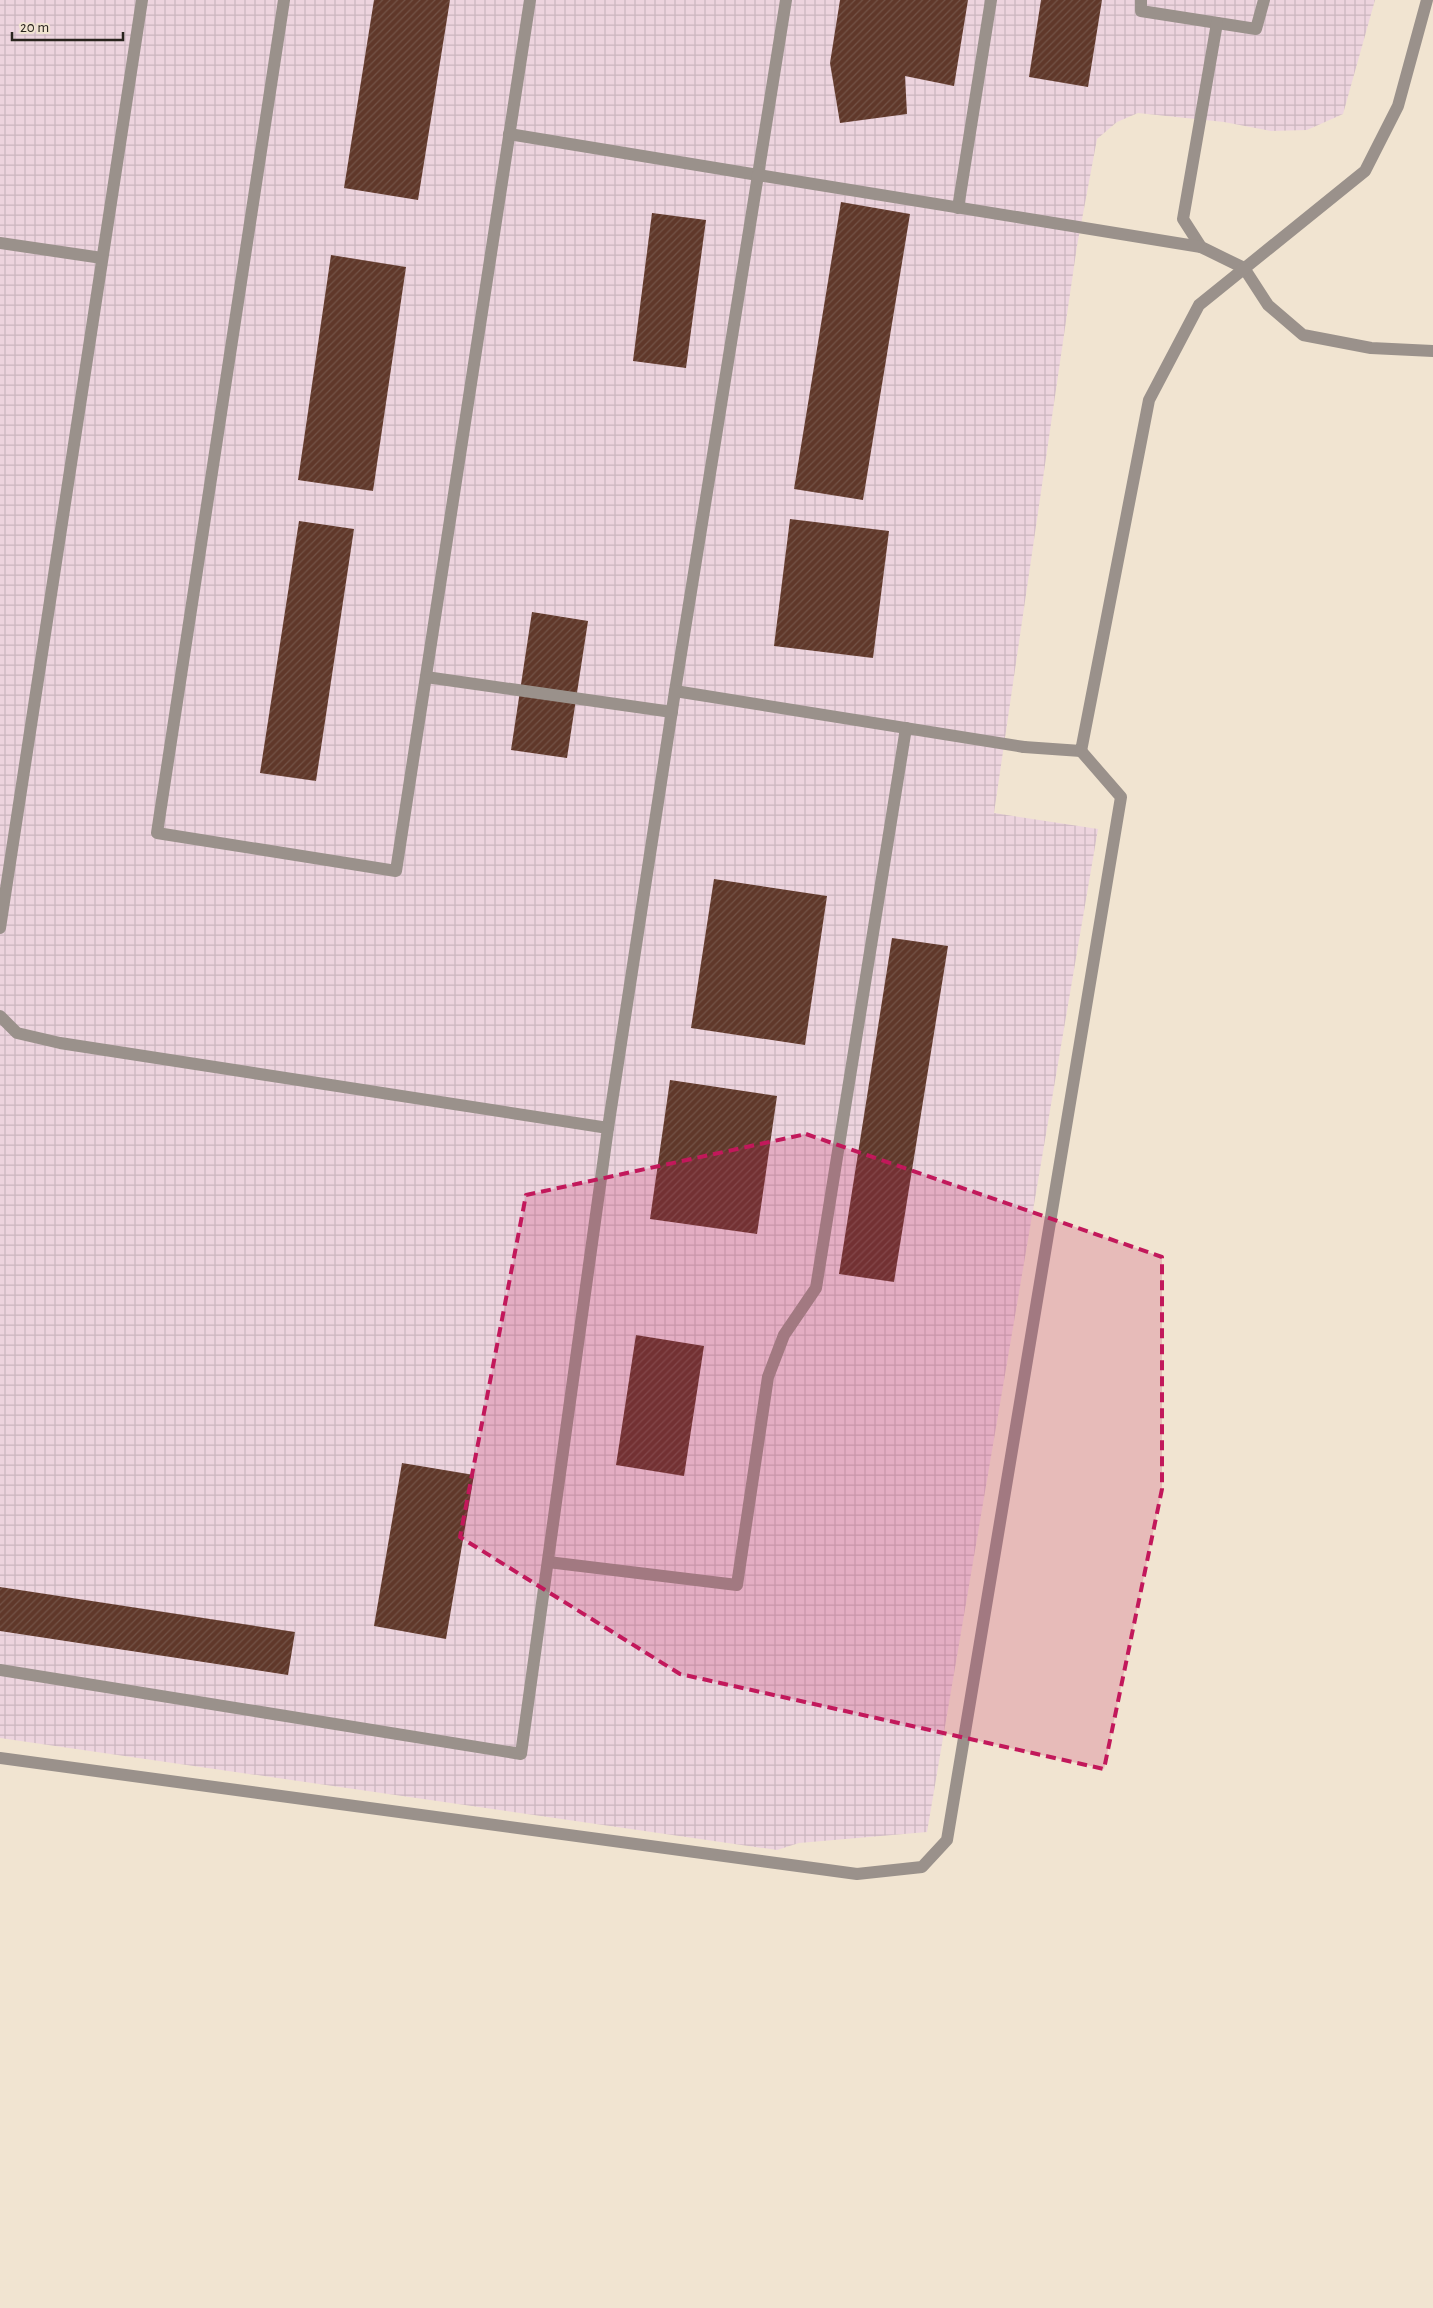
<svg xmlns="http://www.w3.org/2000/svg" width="1433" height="2308" font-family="'Alegreya Sans',sans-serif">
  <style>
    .industrial { fill: url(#industrial-grid) }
    .building { fill: url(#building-hatch) }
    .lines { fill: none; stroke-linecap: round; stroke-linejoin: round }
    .lane { stroke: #9a918b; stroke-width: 12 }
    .street { stroke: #9a918b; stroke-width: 12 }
    .marked { fill: #c2185b; fill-opacity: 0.2; stroke: #c2185b; stroke-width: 4; stroke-dasharray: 10 6; stroke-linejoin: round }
  </style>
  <defs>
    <pattern id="industrial-grid" width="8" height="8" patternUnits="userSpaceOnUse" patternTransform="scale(1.25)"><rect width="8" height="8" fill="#edd4de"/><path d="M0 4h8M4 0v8" fill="none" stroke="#cbb6be"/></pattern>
    <pattern id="building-hatch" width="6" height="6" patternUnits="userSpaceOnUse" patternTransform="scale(1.25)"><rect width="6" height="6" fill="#60382a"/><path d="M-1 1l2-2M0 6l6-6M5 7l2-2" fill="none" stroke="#735347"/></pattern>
  </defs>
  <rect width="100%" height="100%" fill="#f1e4d1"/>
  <polygon class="industrial" points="0,0 1375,0 1343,114 1307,130 1271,131 1224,122 1138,113 1117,122 1097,139 1077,246 994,813 1098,829 927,1832 799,1843 777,1850 0,1738"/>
  <g class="building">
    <polygon points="374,0 450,0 418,200 344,188"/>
    <polygon points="840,0 968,0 954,86 905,76 907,114 840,123 830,63"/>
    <polygon points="1041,0 1102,0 1088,87 1029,77"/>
    <polygon points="841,202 910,214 863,500 794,489"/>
    <polygon points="652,213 706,220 686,368 633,361"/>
    <polygon points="331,255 406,267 373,491 298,480"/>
    <polygon points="790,519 889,531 873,658 774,646"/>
    <polygon points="299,521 354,529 316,781 260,773"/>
    <polygon points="532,612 588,621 567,758 511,750"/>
    <polygon points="714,879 827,896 805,1045 691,1028"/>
    <polygon points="892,938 948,946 894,1282 839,1274"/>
    <polygon points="670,1080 777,1096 757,1234 650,1219"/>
    <polygon points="636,1335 704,1346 684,1476 616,1465"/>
    <polygon points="402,1463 474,1475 446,1639 374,1626"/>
    <polygon points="0,1587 295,1632 288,1675 0,1631"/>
  </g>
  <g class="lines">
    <g class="lane">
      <polyline points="284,0 157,833 396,871 530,0"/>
      <polyline points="1141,0 1141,11 1256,29 1264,0"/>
      <polyline points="1217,23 1183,219 1201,247 1244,268"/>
      <polyline points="509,134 758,175 786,0"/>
      <polyline points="958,208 991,0"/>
      <polyline points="0,243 102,258"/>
      <polyline points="426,677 672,712"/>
      <polyline points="1024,747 675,691 758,175 1201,247"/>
      <polyline points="0,928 142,0"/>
      <polyline points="0,1016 17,1033 60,1043 608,1128 675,691"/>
      <polyline points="548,1562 737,1585 768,1377 784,1335 816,1288 906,728"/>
      <polyline points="0,1670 521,1754 608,1128"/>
    </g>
    <g class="street">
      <polyline points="1244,268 1268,305 1303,335 1371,348 1433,351"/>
      <polyline points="1024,747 1081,751 1149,400 1199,305 1365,171 1398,106 1427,0"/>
      <polyline points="0,1758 857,1874 922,1867 947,1840 1121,797 1081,751"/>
    </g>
  </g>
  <path class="marked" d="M806,1134L1162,1257V1489L1104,1769L680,1674L460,1537L526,1195Z"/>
  <path d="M12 32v8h111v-8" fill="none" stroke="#29241d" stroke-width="2.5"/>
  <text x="20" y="32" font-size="15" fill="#29241d" stroke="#f1e4d1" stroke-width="4" paint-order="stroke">20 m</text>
</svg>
